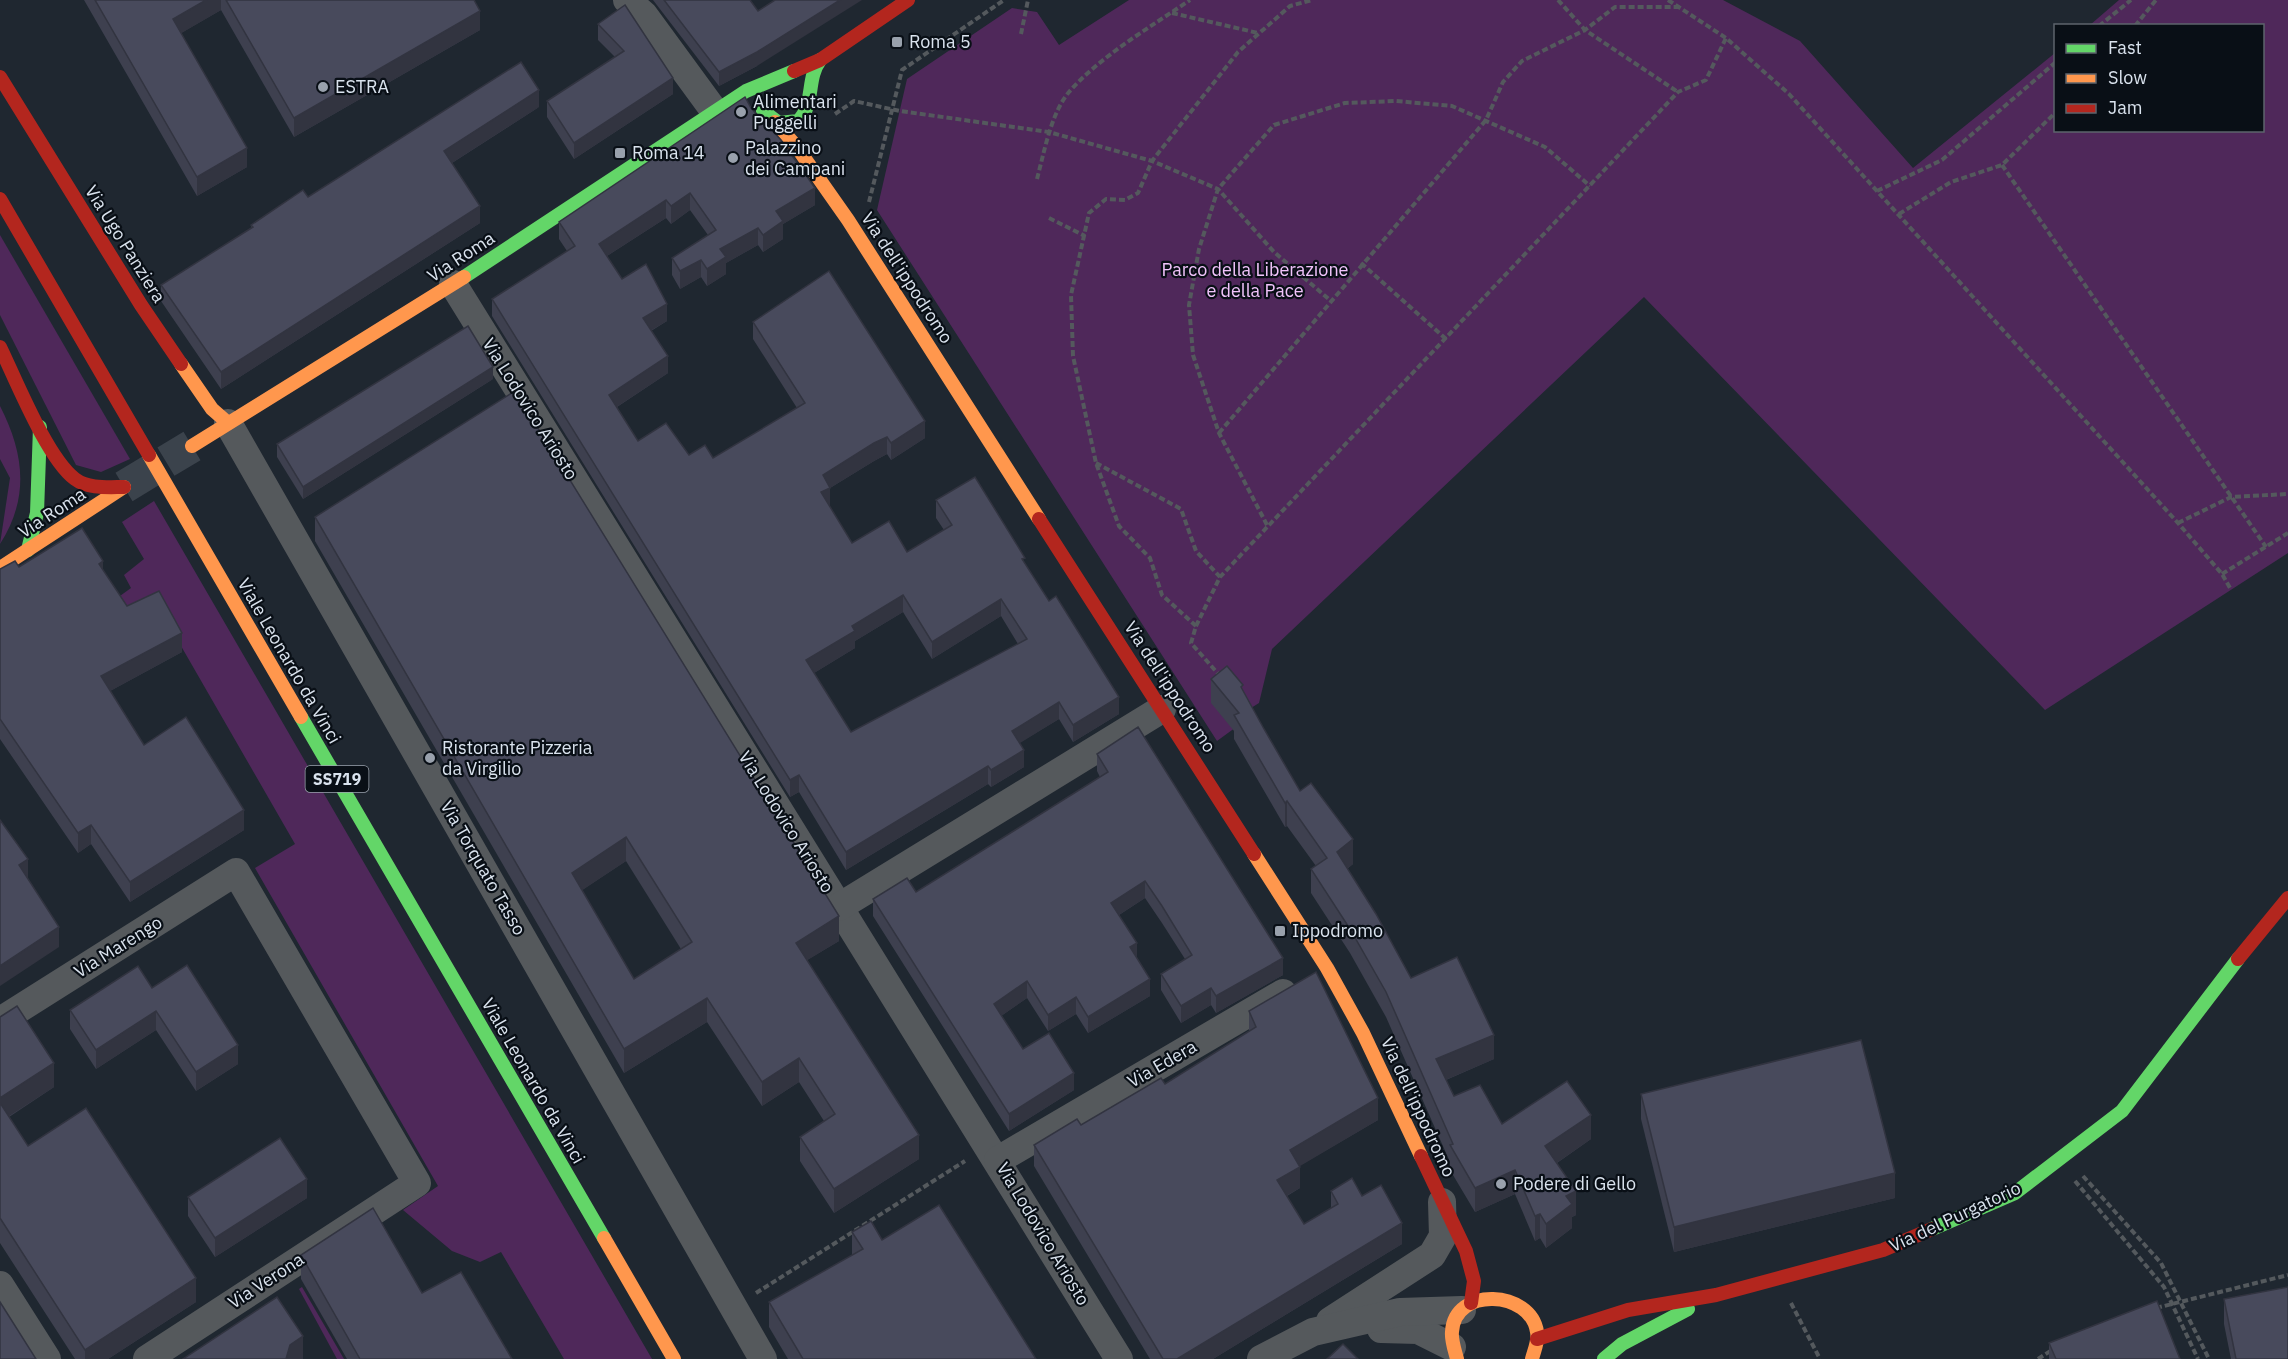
<svg xmlns="http://www.w3.org/2000/svg" width="2288" height="1359" font-family="'IBM Plex Sans',sans-serif">
  <style>
    .green { fill: #4f285a }
    .lines { fill: none; stroke-linecap: round; stroke-linejoin: round }
    .secondary-tunnel { stroke: #3b434c; stroke-width: 33; stroke-dasharray: 33 16; stroke-linecap: butt }
    .path { stroke: #54595d; stroke-width: 4; stroke-dasharray: 6 3; stroke-linecap: butt }
    .street { stroke: #55595c; stroke-width: 28 }
    .fast { stroke: #63d668; stroke-width: 14 }
    .slow { stroke: #ff974d; stroke-width: 14 }
    .jam { stroke: #b3261e; stroke-width: 14 }
    .wall { fill: #3e404f; fill-rule: evenodd }
    .shaded-wall { fill: #323440 }
    .building { fill: #484a5c; stroke: #323440; stroke-width: 1.5; fill-rule: evenodd }
    .poi-dot { fill: #99a1ac; stroke: #090f16; stroke-width: 2 }
    .labels { text-anchor: middle; stroke-width: 4.5; stroke-linejoin: round; paint-order: stroke }
    .shield { fill: #090f16; stroke: #9ba3ad; stroke-width: 1.5 }
    .shield-label { font-size: 16px; font-weight: bold; fill: #dae3ee }
    .poi-label { font-size: 18px; fill: #dae3ee; stroke: #090f16; text-anchor: start }
    .street-label { font-size: 18px; fill: #dae3ee; stroke: #090f16 }
    .park-label { font-size: 18px; fill: #f1c3fb; stroke: #090f16 }
  </style>
  <rect width="100%" height="100%" fill="#1f2730"/>
  <g class="green">
    <polygon points="1129,0 1723,0 1800,41 1913,168 2055,53 2056,130 2262,130 2262,26 2090,25 2119,0 2288,0 2288,553 2045,710 1644,297 1272,649 1259,703 1251,708 1254,714 1217,741 877,210 907,79 1012,8 1037,12 1059,45"/>
    <polygon points="0,235 130,459 101,472 76,465 0,315"/>
    <path d="M0,406C24,453 30,497 0,544L10,478L0,459Z"/>
    <polygon points="154,501 652,1359 564,1359 501,1252 480,1262 452,1251 403,1210 438,1186 255,868 295,844 158,606 129,624 113,601 131,588 124,575 144,559 122,522"/>
    <polygon points="302,1287 344,1359 337,1359 299,1289"/>
  </g>
  <g class="lines">
    <polyline class="secondary-tunnel" points="124,487 192,446"/>
    <g class="path">
      <polyline points="1558,0 1585,30 1678,92"/>
      <polyline points="1668,0 1726,38 1789,94 2178,523 2222,574 2230,588"/>
      <polyline points="1172,13 1258,33"/>
      <polyline points="2099,26 2131,0"/>
      <polyline points="2135,26 2156,0"/>
      <polyline points="1021,34 1028,0"/>
      <polyline points="835,114 854,101 900,111 1049,132 1152,161 1218,189 1274,252 1331,301"/>
      <polyline points="2002,165 2266,547"/>
      <path d="M1037,179C1044,153 1051,113 1069,92C1099,57 1152,26 1190,0"/>
      <polyline points="1877,191 1942,160 2056,62"/>
      <polyline points="869,202 902,70 1004,0"/>
      <polyline points="1899,214 1951,182 2002,165 2056,112"/>
      <polyline points="1049,218 1085,236"/>
      <polyline points="1361,263 1446,339"/>
      <polyline points="1219,433 1486,120 1503,82 1522,61 1585,30 1615,7 1681,7"/>
      <polyline points="1096,463 1181,509 1196,551 1220,577"/>
      <polyline points="2178,523 2231,497 2288,494"/>
      <polyline points="1267,525 1219,433 1193,355 1189,305 1199,249 1218,189 1274,125 1345,103 1396,101 1452,106 1545,147 1590,186"/>
      <polyline points="2222,574 2288,533"/>
      <polyline points="1196,626 1220,577 1678,92 1706,80 1726,38"/>
      <polyline points="1221,677 1191,643 1196,626 1162,595 1150,558 1119,526 1096,463 1073,356 1071,295 1089,213 1106,199 1125,200 1138,193 1152,161 1238,52 1290,6 1312,0"/>
      <polyline points="2083,1176 2161,1263 2209,1359"/>
      <polyline points="2075,1181 2164,1287 2198,1359"/>
      <polyline points="756,1293 965,1161"/>
      <polyline points="1791,1303 1820,1359"/>
      <polyline points="2156,1308 2288,1275"/>
      <polyline points="2038,1359 2052,1350"/>
    </g>
    <g class="street">
      <polyline points="627,0 644,15 715,112"/>
      <polyline points="453,284 1119,1359"/>
      <polyline points="228,423 763,1359"/>
      <polyline points="839,907 1162,709"/>
      <polyline points="0,1021 236,872 417,1183 147,1359"/>
      <polyline points="998,1160 1283,993"/>
      <polyline points="0,1285 47,1359"/>
      <polyline points="1330,1321 1432,1255 1443,1236 1442,1202"/>
      <polyline points="1381,1329 1418,1330 1452,1347"/>
      <polyline points="1261,1359 1313,1332 1400,1312 1462,1310"/>
    </g>
    <g class="fast">
      <path d="M763,111L779,123L798,121C815,105 806,79 820,60"/>
      <polyline points="464,277 746,91 794,71"/>
      <polyline points="28,550 37,513 40,427"/>
      <polyline points="301,717 604,1238"/>
      <polyline points="1932,1229 2015,1193 2122,1111 2238,959"/>
      <polyline points="1604,1359 1622,1344 1688,1309"/>
    </g>
    <g class="slow">
      <polyline points="775,122 796,146 848,220 1039,519"/>
      <polyline points="181,364 212,409 228,423"/>
      <polyline points="192,446 464,277"/>
      <polyline points="149,455 301,717"/>
      <polyline points="0,568 124,487"/>
      <polyline points="1254,854 1327,968 1363,1033 1421,1156"/>
      <polyline points="604,1238 674,1359"/>
      <path d="M1457,1359C1455,1351 1451,1340 1452,1332C1454,1286 1531,1290 1537,1332C1539,1340 1534,1351 1532,1359"/>
    </g>
    <g class="jam">
      <polyline points="794,71 820,60 908,0"/>
      <polyline points="0,77 141,305 181,364"/>
      <polyline points="0,199 149,455"/>
      <path d="M0,347C16,380 47,458 75,479C88,489 108,487 124,487"/>
      <polyline points="1039,519 1254,854"/>
      <polyline points="2238,959 2288,898"/>
      <polyline points="1421,1156 1466,1251 1474,1281 1471,1303"/>
      <polyline points="1537,1339 1628,1310 1716,1295 1883,1250 1932,1229"/>
    </g>
  </g>
  <g class="wall">
    <polygon points="84,0 474,0 480,30 294,137 221,10 181,33 247,167 197,196"/>
    <polygon points="653,0 750,0 757,66 719,86"/>
    <polygon points="598,24 673,94 574,159 547,117 547,101 615,57 598,40"/>
    <polygon points="539,107 452,163 480,223 221,389 161,301 161,285 251,228 251,225 308,197"/>
    <path d="M751,108L815,205L783,224V239L763,252L758,245L726,263V274L707,286L701,277L680,289L672,275V258L708,235L690,210L671,224L666,218L607,256L622,279L667,321L651,331L668,373L617,407L638,441L689,455L713,458L797,408L753,339V322L925,438L891,460L887,454L874,461L830,488V505L829,506L852,543L907,552L944,530L936,518V500L1025,564L1119,714L1073,742L1059,719L1019,743L1024,767L991,787L988,784L846,870L799,792L790,797L492,316V299L567,251L559,239V222ZM903,612L932,659L1001,616L1018,644L851,732L814,673L855,648V641Z"/>
    <polygon points="493,379 303,499 277,457 277,444"/>
    <path d="M315,517L839,941L807,960L919,1159L834,1213L800,1161V1137L824,1121L799,1082L762,1106L707,1022L624,1073L315,541ZM626,861L681,949L634,979L582,890Z"/>
    <polygon points="19,567 103,570 127,606 182,652 110,691 144,745 244,830 130,902 91,844 78,853 0,739 0,569"/>
    <polygon points="1211,679 1243,691 1264,729 1300,791 1353,864 1347,869 1411,978 1494,1059 1446,1080 1454,1096 1502,1124 1591,1139 1557,1163 1576,1215 1572,1217 1572,1228 1546,1248 1540,1238 1535,1241 1515,1194 1475,1212 1450,1170 1450,1162 1386,1017 1350,953 1311,893 1311,869 1316,866 1287,826 1285,827 1234,739 1234,731 1211,703"/>
    <polygon points="1097,754 1283,975 1216,1013 1211,1005 1181,1023 1161,990 1161,974 1185,959 1162,923 1145,898 1119,915 1137,958 1150,996 1088,1033 1076,1014 1048,1031 1027,998 1001,1016 1023,1049 1074,1090 1009,1131 873,916 873,899 916,892 1100,777 1097,771"/>
    <polygon points="152,988 238,1064 196,1091 156,1030 96,1069 70,1029 70,1010"/>
    <polygon points="1249,1011 1378,1120 1299,1166 1300,1188 1287,1196 1304,1224 1331,1208 1331,1191 1362,1196 1402,1244 1213,1359 1150,1359 1034,1166 1034,1145 1081,1125 1165,1084 1249,1031"/>
    <polygon points="0,1017 54,1087 9,1117 28,1146 196,1302 108,1359 75,1359 0,1243"/>
    <polygon points="1641,1094 1895,1198 1674,1252 1641,1119"/>
    <polygon points="188,1197 307,1198 215,1257 188,1216"/>
    <polygon points="852,1232 882,1240 1036,1359 788,1359 769,1327 769,1302 852,1256"/>
    <polygon points="301,1255 512,1359 347,1359 301,1279"/>
    <polygon points="2224,1299 2288,1359 2231,1359 2224,1324"/>
    <polygon points="2049,1343 2180,1359 2049,1359"/>
  </g>
  <g class="shaded-wall">
    <polygon points="206,0 221,0 221,10 173,38 173,19"/>
    <polygon points="840,0 862,0 757,66 719,86 719,72"/>
    <polygon points="480,11 480,30 294,137 294,118"/>
    <polygon points="673,78 673,94 574,159 574,143"/>
    <polygon points="539,90 539,107 444,168 444,151"/>
    <polygon points="247,148 247,167 197,196 197,177"/>
    <polygon points="815,188 815,205 783,224 783,239 763,252 763,235 776,211"/>
    <polygon points="690,193 690,210 671,224 671,206"/>
    <polygon points="666,200 666,218 599,261 599,244"/>
    <polygon points="480,206 480,223 221,389 221,372"/>
    <polygon points="758,228 758,245 726,263 726,274 707,286 707,269 720,249"/>
    <polygon points="701,260 701,277 680,289 680,271"/>
    <polygon points="667,304 667,321 643,335 643,318"/>
    <polygon points="668,356 668,373 609,412 609,395"/>
    <polygon points="493,367 493,379 303,499 303,487"/>
    <polygon points="925,421 925,438 891,460 891,443"/>
    <polygon points="887,437 887,454 874,461 830,488 830,505 821,510 821,492 823,475 874,443"/>
    <polygon points="103,561 103,581 99,564"/>
    <polygon points="903,595 903,612 855,641 855,648 806,678 806,660 852,626"/>
    <polygon points="1001,599 1001,616 932,659 932,642"/>
    <polygon points="182,633 182,652 101,696 101,676"/>
    <polygon points="1119,697 1119,714 1073,742 1073,725"/>
    <polygon points="1059,702 1059,719 1012,748 1012,731"/>
    <polygon points="1024,750 1024,767 991,787 991,770"/>
    <polygon points="988,766 988,784 846,870 846,852"/>
    <polygon points="799,775 799,792 790,797 790,780"/>
    <polygon points="1287,801 1287,826 1285,827 1285,803"/>
    <polygon points="244,810 244,830 130,902 130,882"/>
    <polygon points="91,825 91,844 78,853 78,833"/>
    <polygon points="626,837 626,861 572,897 572,873"/>
    <polygon points="1353,839 1353,864 1337,877 1337,852"/>
    <polygon points="28,859 28,878 19,885 19,865"/>
    <polygon points="1145,881 1145,898 1111,920 1111,903"/>
    <polygon points="839,916 839,941 796,967 796,943"/>
    <polygon points="59,927 59,947 0,986 0,966"/>
    <polygon points="1137,943 1137,960 1130,947"/>
    <polygon points="1283,958 1283,975 1216,1013 1216,996"/>
    <polygon points="1150,979 1150,996 1088,1033 1088,1017"/>
    <polygon points="1027,981 1027,998 994,1021 994,1004"/>
    <polygon points="1211,988 1211,1005 1181,1023 1181,1006"/>
    <polygon points="1076,997 1076,1014 1048,1031 1048,1015"/>
    <polygon points="707,998 707,1022 624,1073 624,1049"/>
    <polygon points="156,1011 156,1030 96,1069 96,1050"/>
    <polygon points="1494,1035 1494,1059 1436,1084 1436,1059"/>
    <polygon points="238,1045 238,1064 196,1091 196,1072"/>
    <polygon points="799,1058 799,1082 762,1106 762,1082"/>
    <polygon points="54,1063 54,1087 0,1122 0,1098"/>
    <polygon points="1074,1073 1074,1090 1009,1131 1009,1114"/>
    <polygon points="1378,1098 1378,1120 1290,1172 1290,1150"/>
    <polygon points="1591,1115 1591,1139 1545,1171 1545,1146"/>
    <polygon points="919,1135 919,1159 834,1213 834,1189"/>
    <polygon points="1300,1167 1300,1188 1277,1201 1277,1180"/>
    <polygon points="1515,1170 1515,1194 1475,1212 1475,1188"/>
    <polygon points="1895,1173 1895,1198 1674,1252 1674,1227"/>
    <polygon points="307,1179 307,1198 215,1257 215,1238"/>
    <polygon points="1576,1191 1576,1215 1572,1217 1572,1228 1546,1248 1546,1224 1566,1196"/>
    <polygon points="1540,1214 1540,1238 1535,1241 1535,1216"/>
    <polygon points="1402,1223 1402,1244 1213,1359 1177,1359"/>
    <polygon points="196,1278 196,1302 108,1359 85,1359 85,1350"/>
    <polygon points="303,1336 303,1359 286,1359 290,1345"/>
  </g>
  <g class="building">
    <polygon points="95,0 206,0 173,19 247,148 197,177"/>
    <polygon points="226,0 474,0 480,11 294,118"/>
    <polygon points="664,0 750,0 758,11 775,0 840,0 757,52 719,72"/>
    <polygon points="625,5 673,78 574,143 547,101 624,51 598,24"/>
    <polygon points="521,62 539,90 444,151 480,206 221,372 161,285 253,227 251,225 303,190 308,197"/>
    <path d="M745,97L751,108L781,140L815,188L776,211L783,221L763,235L758,228L720,249L726,257L707,269L701,260L680,271L672,258L716,230L690,193L671,206L666,200L599,244L622,279L646,264L667,304L643,318L668,356L609,395L638,441L666,423L689,455L705,445L713,458L805,403L753,322L829,271L925,421L891,443L887,437L874,443L823,475L830,488L821,492L852,543L889,521L907,552L952,525L936,500L975,477L1025,558L1022,559L1049,601L1056,596L1119,697L1073,725L1059,702L1012,731L1024,750L991,770L988,766L846,852L799,775L790,780L492,299L575,246L559,222ZM903,595L932,642L1001,599L1027,639L851,732L806,660L855,631L852,626Z"/>
    <polygon points="468,326 493,367 303,487 277,444"/>
    <path d="M515,391L839,916L796,943L919,1135L834,1189L800,1137L835,1114L799,1058L762,1082L707,998L624,1049L315,517ZM626,837L692,942L634,979L572,873Z"/>
    <polygon points="82,528 103,561 99,564 127,606 159,591 182,633 101,676 144,745 186,717 244,810 130,882 91,825 78,833 0,719 0,569 15,561 19,567"/>
    <polygon points="1227,666 1243,685 1241,687 1264,729 1300,791 1311,783 1353,839 1337,852 1376,914 1411,978 1457,957 1494,1035 1436,1059 1454,1096 1480,1085 1502,1124 1567,1081 1591,1115 1545,1146 1576,1191 1566,1196 1572,1204 1546,1224 1540,1214 1535,1216 1515,1170 1475,1188 1450,1145 1453,1144 1386,992 1350,929 1311,869 1327,858 1287,801 1285,803 1234,715 1239,713 1211,679"/>
    <polygon points="1138,727 1283,958 1216,996 1211,988 1181,1006 1161,974 1192,955 1162,906 1145,881 1111,903 1137,943 1130,947 1150,979 1088,1017 1076,997 1048,1015 1027,981 994,1004 1023,1049 1049,1033 1074,1073 1009,1114 873,899 907,878 916,892 1108,772 1097,754"/>
    <polygon points="0,820 28,859 19,865 59,927 0,966"/>
    <polygon points="187,965 238,1045 196,1072 156,1011 96,1050 70,1010 138,966 152,988"/>
    <polygon points="1316,972 1378,1098 1290,1150 1300,1167 1277,1180 1304,1224 1338,1204 1331,1191 1352,1178 1362,1196 1381,1185 1402,1223 1177,1359 1163,1359 1034,1145 1077,1119 1081,1125 1161,1078 1165,1084 1256,1027 1249,1011"/>
    <polygon points="17,1006 54,1063 0,1098 0,1017"/>
    <polygon points="1861,1040 1895,1173 1674,1227 1641,1094"/>
    <polygon points="0,1103 28,1146 86,1108 196,1278 85,1350 0,1218"/>
    <polygon points="280,1138 307,1179 215,1238 188,1197"/>
    <polygon points="939,1205 1036,1359 803,1359 769,1302 863,1249 852,1232 871,1221 882,1240"/>
    <polygon points="373,1208 422,1293 461,1272 512,1359 360,1359 301,1255"/>
    <polygon points="2288,1287 2288,1359 2236,1359 2224,1299"/>
    <polygon points="277,1297 303,1336 290,1345 286,1359 183,1359"/>
    <polygon points="2157,1301 2180,1359 2056,1359 2049,1343"/>
    <polygon points="0,1302 36,1359 0,1359"/>
    <polygon points="1343,1344 1358,1359 1327,1359"/>
  </g>
  <g class="poi-dot">
    <rect x="891" y="36" width="12" height="12" rx="3"/>
    <circle cx="323" cy="87" r="6"/>
    <circle cx="741" cy="112" r="6"/>
    <rect x="614" y="147" width="12" height="12" rx="3"/>
    <circle cx="733" cy="158" r="6"/>
    <circle cx="430" cy="758" r="6"/>
    <rect x="1274" y="925" width="12" height="12" rx="3"/>
    <circle cx="1501" cy="1184" r="6"/>
  </g>
  <g class="labels">
    <rect class="shield" x="305.5" y="766" width="63" height="26" rx="4.5"/>
    <g class="shield-label">
      <text x="337" y="785">SS719</text>
    </g>
    <g class="poi-label">
      <text x="909" y="48">Roma 5</text>
      <text x="335" y="93">ESTRA</text>
      <text x="753" y="108">Alimentari<tspan x="753" dy="21">Puggelli</tspan></text>
      <text x="745" y="154">Palazzino<tspan x="745" dy="21">dei Campani</tspan></text>
      <text x="632" y="159">Roma 14</text>
      <text x="442" y="754">Ristorante Pizzeria<tspan x="442" dy="21">da Virgilio</tspan></text>
      <text x="1292" y="937">Ippodromo</text>
      <text x="1513" y="1190">Podere di Gello</text>
    </g>
    <g class="street-label">
      <text transform="translate(125 244) rotate(58)" y="6">Via Ugo Panziera</text>
      <text transform="translate(461 257) rotate(-33)" y="6">Via Roma</text>
      <text transform="translate(907 278) rotate(57)" y="6">Via dell'ippodromo</text>
      <text transform="translate(530 409) rotate(58)" y="6">Via Lodovico Ariosto</text>
      <text transform="translate(52 513) rotate(-33)" y="6">Via Roma</text>
      <text transform="translate(289 661) rotate(60)" y="6">Viale Leonardo da Vinci</text>
      <text transform="translate(1170 687) rotate(57)" y="6">Via dell'ippodromo</text>
      <text transform="translate(786 822) rotate(58)" y="6">Via Lodovico Ariosto</text>
      <text transform="translate(483 868) rotate(60)" y="6">Via Torquato Tasso</text>
      <text transform="translate(118 947) rotate(-32)" y="6">Via Marengo</text>
      <text transform="translate(1162 1064) rotate(-30)" y="6">Via Edera</text>
      <text transform="translate(533 1081) rotate(60)" y="6">Viale Leonardo da Vinci</text>
      <text transform="translate(1418 1107) rotate(65)" y="6">Via dell'ippodromo</text>
      <text transform="translate(1955 1217) rotate(-25)" y="6">Via del Purgatorio</text>
      <text transform="translate(1043 1234) rotate(59)" y="6">Via Lodovico Ariosto</text>
      <text transform="translate(266 1281) rotate(-33)" y="6">Via Verona</text>
    </g>
    <g class="park-label">
      <text x="1255" y="276">Parco della Liberazione<tspan x="1255" dy="21">e della Pace</tspan></text>
    </g>
  </g>
  <rect x="2054" y="24" width="210" height="108" fill="#090f16" stroke="#5d646c" stroke-width="1.5"/>
  <rect x="2066" y="44" width="30" height="9" fill="#63d668" stroke="#5d646c" stroke-width="1.5"/>
  <text x="2108" y="54" font-size="18" fill="#dae3ee">Fast</text>
  <rect x="2066" y="74" width="30" height="9" fill="#ff974d" stroke="#5d646c" stroke-width="1.5"/>
  <text x="2108" y="84" font-size="18" fill="#dae3ee">Slow</text>
  <rect x="2066" y="104" width="30" height="9" fill="#b3261e" stroke="#5d646c" stroke-width="1.5"/>
  <text x="2108" y="114" font-size="18" fill="#dae3ee">Jam</text>
</svg>
